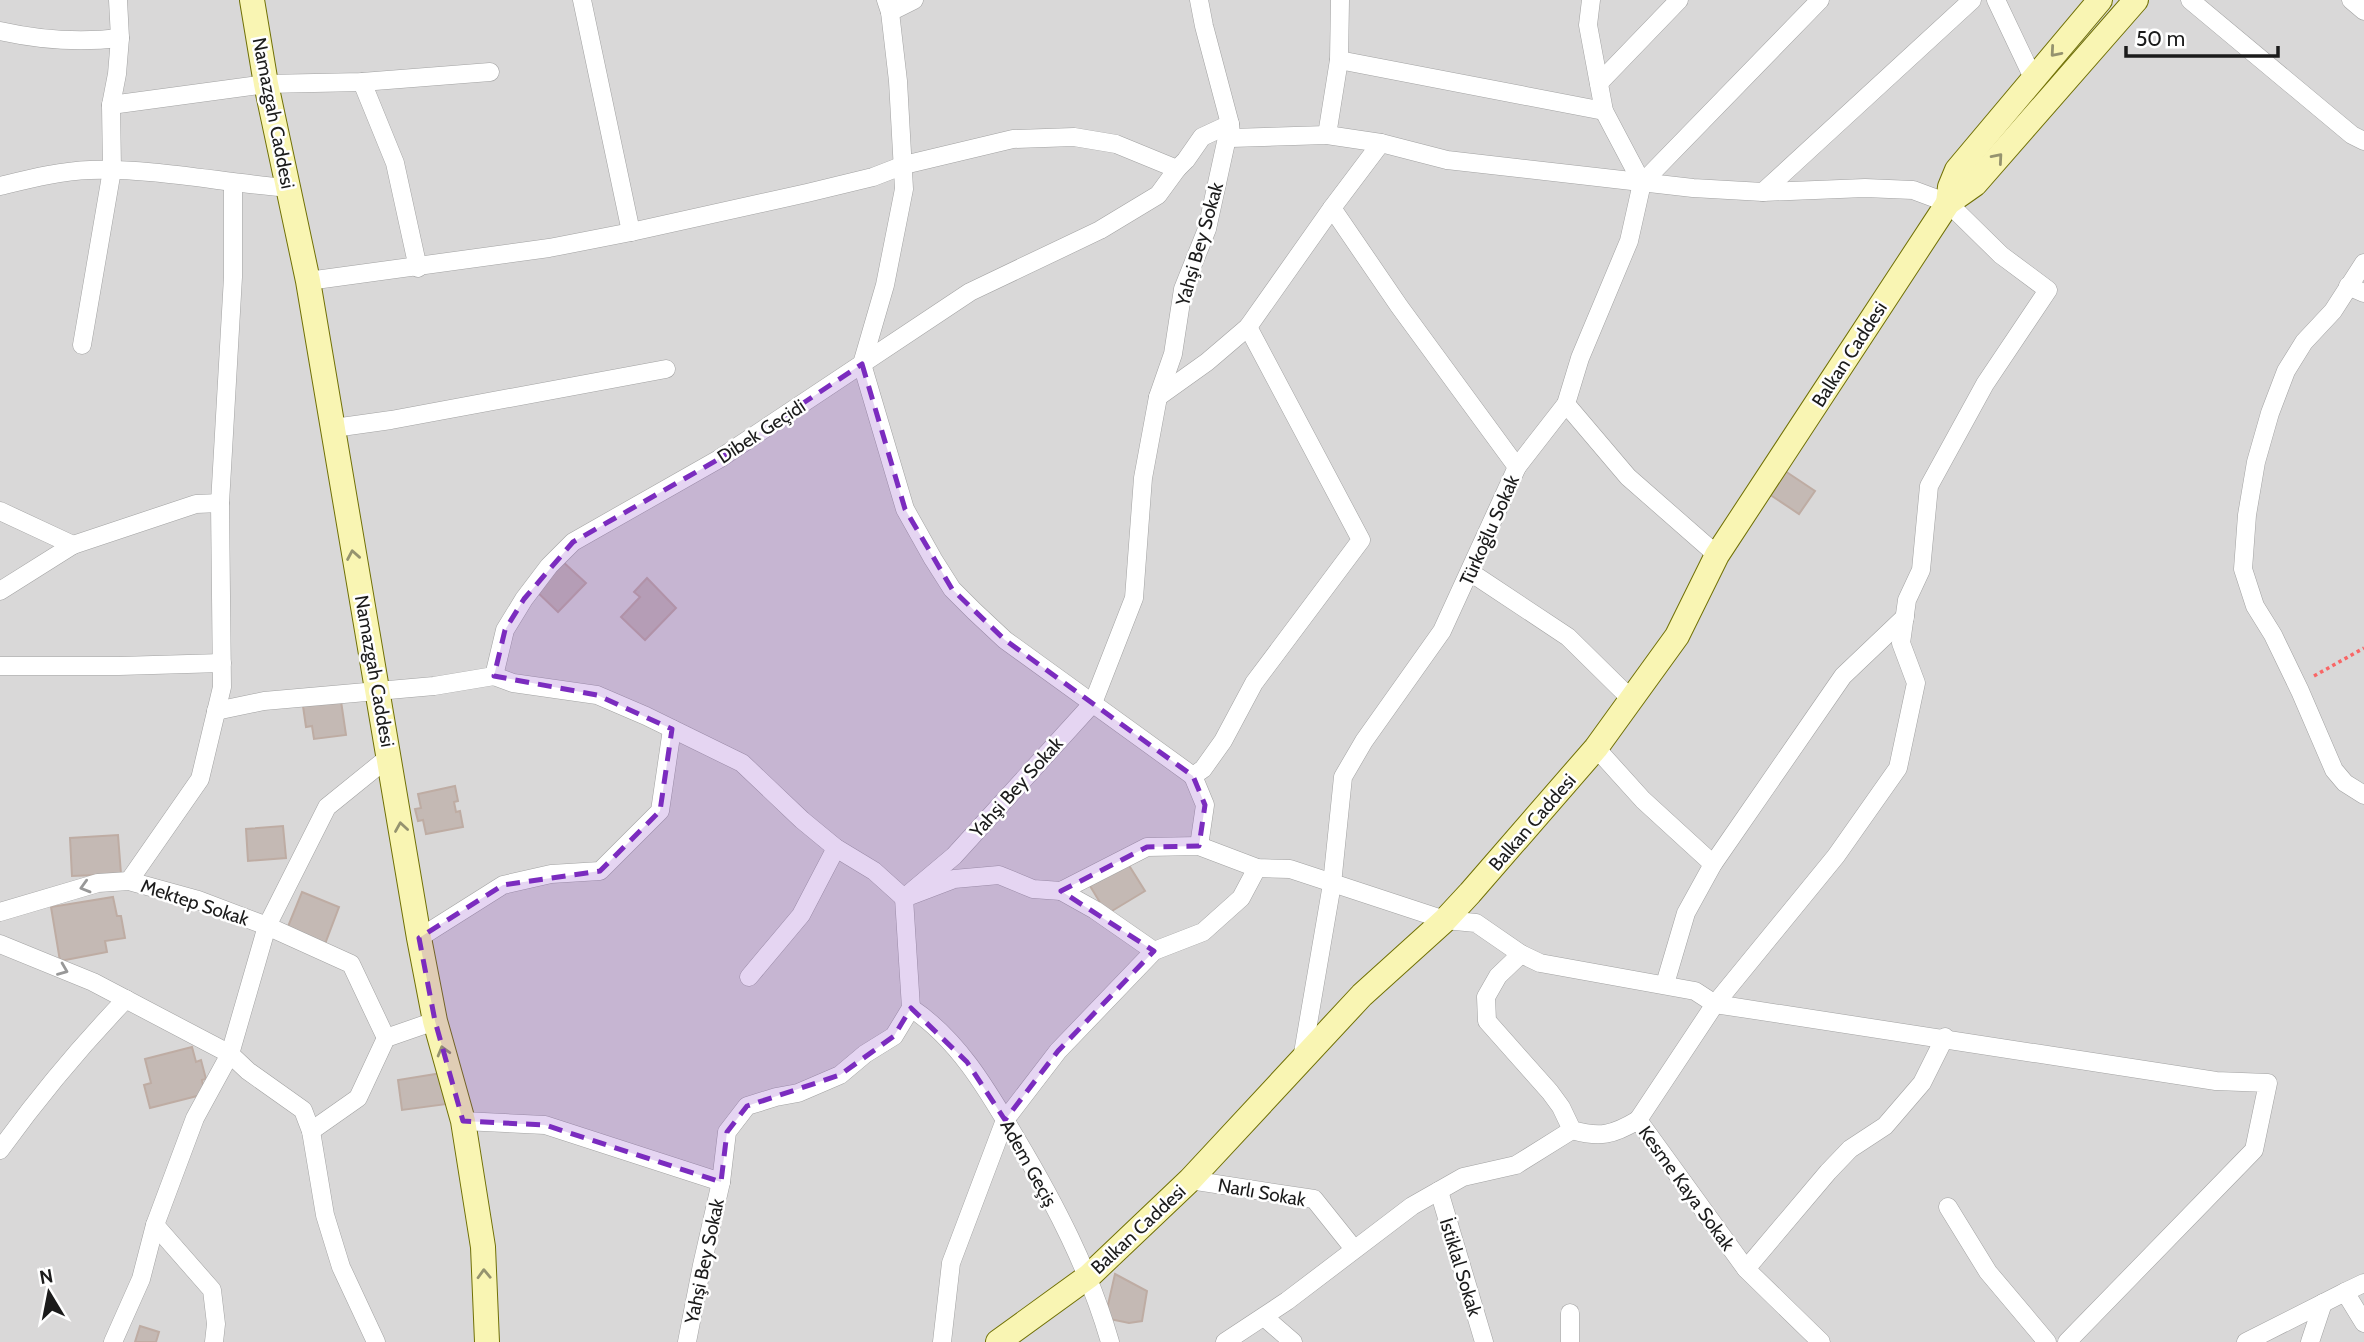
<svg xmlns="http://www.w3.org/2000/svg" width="2364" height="1342" font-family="Cabin,sans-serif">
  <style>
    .residential { fill: #d9d8d8 }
    .building { fill: #c4b9b4; stroke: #beaca3; stroke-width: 2 }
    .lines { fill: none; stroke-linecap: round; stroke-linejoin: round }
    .street-casing { stroke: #a2a2a2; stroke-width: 19 }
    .secondary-casing { stroke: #707005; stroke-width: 26 }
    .path { stroke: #f96666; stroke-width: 3.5; stroke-dasharray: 3.5 3.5; stroke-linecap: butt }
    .street { stroke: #fff; stroke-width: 18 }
    .secondary { stroke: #f9f5b3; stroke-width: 24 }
    .oneway { stroke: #95936f }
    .oneway2 { stroke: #989898 }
    .marked { fill: #7b2cbf; fill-opacity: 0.2; stroke: #7b2cbf; stroke-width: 5; stroke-dasharray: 14 9; stroke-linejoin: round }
    .labels { text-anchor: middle; stroke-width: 5; stroke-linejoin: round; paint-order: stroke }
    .street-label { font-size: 19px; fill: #1b1b1b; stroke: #fff }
  </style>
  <rect width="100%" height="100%" fill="#ede8e1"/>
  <rect class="residential" x="0" y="0" width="2364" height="1342"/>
  <g class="building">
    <polygon points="1779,467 1815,491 1799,514 1763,490"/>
    <polygon points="561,560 586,583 558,612 533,588"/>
    <polygon points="647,578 676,608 645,640 621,617 640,597 634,592"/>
    <polygon points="341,701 346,735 314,739 312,726 306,727 303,706"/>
    <polygon points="455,786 458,801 454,802 456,812 460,811 463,827 426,834 423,820 418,821 415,809 421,808 418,794"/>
    <polygon points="283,826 286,858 248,861 246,829"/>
    <polygon points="118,835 121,874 72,876 70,838"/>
    <polygon points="1125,859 1145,891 1107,914 1087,881"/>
    <polygon points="302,892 339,907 325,944 287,929"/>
    <polygon points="113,897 117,916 121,916 125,938 105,941 107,952 60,961 51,907"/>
    <polygon points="192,1047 196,1062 201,1060 206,1079 202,1080 205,1094 150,1108 144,1085 151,1083 145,1059"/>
    <polygon points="442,1073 447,1104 402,1110 398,1080"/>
    <polygon points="1115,1274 1147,1291 1142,1321 1129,1323 1105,1318"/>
    <polygon points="140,1326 159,1332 156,1342 135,1342"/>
  </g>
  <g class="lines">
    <g class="street-casing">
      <g id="street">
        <polyline points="582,0 631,232"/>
        <polyline points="886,0 890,12 898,81 904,189 885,285 862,364 905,509 933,559 952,589 974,611 1005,640 1193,776"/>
        <polyline points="1996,0 2033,78"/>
        <polyline points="2190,0 2352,135 2364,141"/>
        <polyline points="2351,0 2364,11"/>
        <polyline points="890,12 914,0"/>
        <path d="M0,31C40,40 79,43 120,38"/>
        <polyline points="1339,60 1604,111"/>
        <polyline points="362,82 395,163 418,268"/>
        <polyline points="1599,83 1679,0"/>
        <polyline points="111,105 266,84 362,82 490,72"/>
        <polyline points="1327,135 1339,60 1340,0"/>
        <polyline points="1642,183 1820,0"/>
        <path d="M0,186C29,179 60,171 90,170C157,168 223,183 289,188"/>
        <polyline points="1763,192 1972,0"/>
        <polyline points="1332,208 1399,306 1517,467"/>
        <polyline points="2364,263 2333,311 2304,342 2286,371 2270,413 2256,462 2247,515 2243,569 2255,606 2273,635 2300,691 2334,770 2345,783 2364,795"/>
        <polyline points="308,281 549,248 631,232 807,193 873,177 904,165 1013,139 1074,137 1116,144 1177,169 1186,160 1202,137 1230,124 1231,138 1327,135 1381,143 1447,160 1693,188 1763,192 1865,188 1913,190 1948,203 2001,255 2048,290 1985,384 1929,486 1921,570 1907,600 1901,643 1916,683 1898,768 1836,856 1715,1004 1638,1120"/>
        <polyline points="2348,286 2364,293"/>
        <polyline points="82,345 112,170 111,105 117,74 120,38 118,0"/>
        <polyline points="1158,397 1207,362 1248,327 1332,208 1381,143"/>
        <polyline points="1566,404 1628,477 1717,555"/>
        <polyline points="334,428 391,420 666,369"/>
        <polyline points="0,511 73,545"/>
        <polyline points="1470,572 1568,637 1632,700"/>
        <polyline points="0,591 73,545 196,504 220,503"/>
        <polyline points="0,666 119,666 222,663"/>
        <polyline points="494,676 513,683 597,695 646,716 742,763 802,820 836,848 874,871 904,898 954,879 999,875 1033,889 1061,891 1147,847 1199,846 1257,868 1290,869 1445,920 1476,923 1521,954 1540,963 1695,991 1715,1004 2216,1081 2268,1083 2254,1150 2067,1342"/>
        <polyline points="216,711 264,701 434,686 494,676 505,630 524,599 549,566 573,542 719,459 970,292 1100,230 1158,195 1177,169"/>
        <polyline points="1596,748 1643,800 1713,864"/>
        <polyline points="1199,846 1205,805 1193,776 1203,769 1223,741 1254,683 1361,540 1248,327"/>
        <polyline points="129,881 200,779 222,687 220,503 233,277 233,184"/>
        <polyline points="1061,891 1095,910 1154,951"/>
        <polyline points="0,912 98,883 129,881 198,900 267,926 351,964 386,1038"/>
        <polyline points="419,938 503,885 551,874 600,871 660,811 672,729"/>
        <polyline points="0,944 93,982 230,1054 248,1071 303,1110 311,1131 325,1215 341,1267 376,1342"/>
        <path d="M1521,954L1498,976L1486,997L1487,1021L1550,1092L1561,1107L1572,1130C1600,1138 1613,1135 1638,1120L1746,1269L1821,1342"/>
        <polyline points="749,977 801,915 836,848"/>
        <polyline points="1665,984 1686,913 1713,864 1843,676 1905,617"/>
        <path d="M911,1008C959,1040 988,1091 1017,1140C1055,1204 1089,1269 1110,1342"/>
        <polyline points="1302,1059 1332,884 1343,777 1364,741 1442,631 1517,467 1566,404 1580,358 1629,241 1642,183 1604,111 1588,25 1591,0"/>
        <polyline points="463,1121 545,1125 721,1182"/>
        <polyline points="311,1131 358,1098 386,1038 435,1021"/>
        <path d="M0,1150C39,1096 80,1047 126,999"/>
        <polyline points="1190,1180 1314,1199 1354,1249"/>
        <polyline points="1439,1191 1484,1342"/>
        <polyline points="1948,1207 1988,1272 2047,1342"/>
        <polyline points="155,1225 212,1290 216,1324 214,1342"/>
        <polyline points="1746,1269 1828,1172 1850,1149 1885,1126 1922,1083 1945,1037"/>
        <polyline points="2345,1292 2364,1283"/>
        <polyline points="1264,1317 1293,1342"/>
        <polyline points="113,1342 141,1279 155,1225 195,1118 230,1054 267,926 327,807 390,756"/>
        <polyline points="687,1342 702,1265 721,1182 727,1132 747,1106 776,1097 798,1093 840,1075 865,1054 894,1036 911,1008 904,898 954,856 1093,703 1134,598 1143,478 1158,397 1173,354 1183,289 1207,229 1230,124 1204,26 1199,0"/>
        <polyline points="942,1342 951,1263 1005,1120 1058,1051 1154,951 1203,932 1241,898 1257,868"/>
        <polyline points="1225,1342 1287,1301 1412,1206 1463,1177 1516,1165 1572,1130"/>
        <polyline points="1570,1342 1570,1313"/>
        <polyline points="2246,1342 2345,1292 2364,1323"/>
        <polyline points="2310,1342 2323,1303"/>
      </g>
    </g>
    <g class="secondary-casing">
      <g id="secondary">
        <polyline points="252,0 266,84 308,281 419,938 435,1021 463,1121 483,1247 487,1342"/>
        <polyline points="1948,203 1950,187 1957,170 2100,0"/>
        <polyline points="998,1342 1089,1276 1190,1180 1362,995 1445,920 1470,893 1596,748 1677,636 1717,555 1948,203 1975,184 2136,0"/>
      </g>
    </g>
    <polyline class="path" points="2314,676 2364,648"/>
    <use href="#street" class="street"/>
    <use href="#secondary" class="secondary"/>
  </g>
  <defs><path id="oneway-chevron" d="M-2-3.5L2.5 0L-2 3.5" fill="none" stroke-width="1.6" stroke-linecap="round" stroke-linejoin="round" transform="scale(1.75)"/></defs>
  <g class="oneway">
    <use href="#oneway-chevron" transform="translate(2055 52) rotate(131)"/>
    <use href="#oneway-chevron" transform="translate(1998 158) rotate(-49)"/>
    <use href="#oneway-chevron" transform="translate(353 555) rotate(-100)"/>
    <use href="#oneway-chevron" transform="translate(401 827) rotate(-99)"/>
    <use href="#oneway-chevron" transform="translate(443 1051) rotate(-106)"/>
    <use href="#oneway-chevron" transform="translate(484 1274) rotate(-92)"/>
  </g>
  <g class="oneway2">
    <use href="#oneway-chevron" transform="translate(85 887) rotate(164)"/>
    <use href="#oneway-chevron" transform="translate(63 970) rotate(22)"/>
  </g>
  <path class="marked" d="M862,364L905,509L952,589L1005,640L1193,776L1205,805L1199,846L1147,847L1061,891L1154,951L1058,1051L1005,1120L967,1062L911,1008L894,1036L840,1075L747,1106L727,1132L721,1182L545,1125L463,1121L435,1021L419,938L503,885L600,871L660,811L672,729L597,695L494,676L505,630L524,599L573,542L719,459Z"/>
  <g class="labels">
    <g class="street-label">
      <text transform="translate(274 113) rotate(79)" y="7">Namazgah Caddesi</text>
      <text transform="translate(1199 244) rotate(-74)" y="7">Yahşi Bey Sokak</text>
      <text transform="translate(1849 354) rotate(-57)" y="7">Balkan Caddesi</text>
      <text transform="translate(761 431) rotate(-33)" y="7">Dibek Geçidi</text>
      <text transform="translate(1489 530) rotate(-66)" y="7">Türkoğlu Sokak</text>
      <text transform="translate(375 671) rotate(80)" y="7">Namazgah Caddesi</text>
      <text transform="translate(1016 787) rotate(-48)" y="7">Yahşi Bey Sokak</text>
      <text transform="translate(1532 822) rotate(-49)" y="7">Balkan Caddesi</text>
      <text transform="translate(195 902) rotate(18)" y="7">Mektep Sokak</text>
      <text transform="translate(1029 1163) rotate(61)" y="7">Adem Geçiş</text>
      <text transform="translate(1687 1188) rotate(54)" y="7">Kesme Kaya Sokak</text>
      <text transform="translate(1262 1192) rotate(10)" y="7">Narlı Sokak</text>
      <text transform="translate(1138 1229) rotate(-43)" y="7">Balkan Caddesi</text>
      <text transform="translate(704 1261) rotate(-78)" y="7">Yahşi Bey Sokak</text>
      <text transform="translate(1461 1267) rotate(73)" y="7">İstiklal Sokak</text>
    </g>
  </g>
  <g transform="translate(49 1293) rotate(350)" stroke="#ffffff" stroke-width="5" paint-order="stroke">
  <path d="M0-5L12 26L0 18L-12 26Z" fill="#1b1b1b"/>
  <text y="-10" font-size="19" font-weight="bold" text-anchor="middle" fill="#1b1b1b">N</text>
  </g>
  <path d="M2126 46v10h152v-10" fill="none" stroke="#1b1b1b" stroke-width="3.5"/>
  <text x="2136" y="46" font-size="21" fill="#1b1b1b" stroke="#ffffff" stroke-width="5" paint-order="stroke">50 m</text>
</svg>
